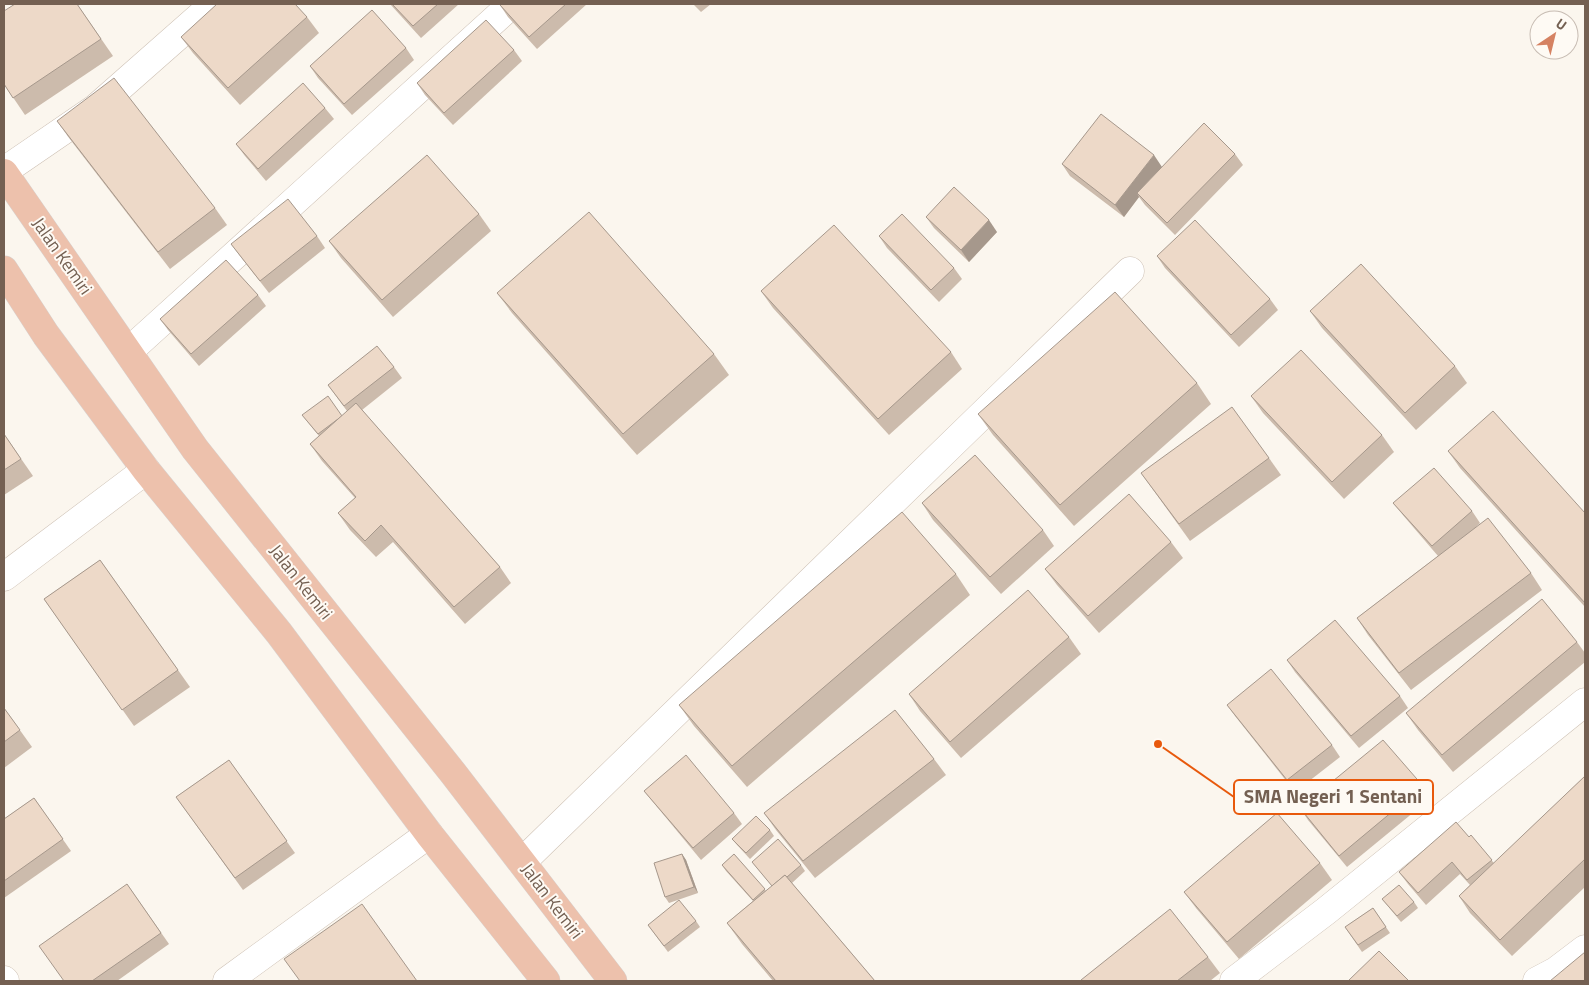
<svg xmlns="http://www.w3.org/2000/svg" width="1589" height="985" font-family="'Titillium Web',sans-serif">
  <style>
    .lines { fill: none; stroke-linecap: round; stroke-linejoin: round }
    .street-casing { stroke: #cdc0b4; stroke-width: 29 }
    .highway-casing { stroke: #d8d2cf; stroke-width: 29 }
    .street { stroke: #fff; stroke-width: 28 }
    .highway { stroke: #edc1ac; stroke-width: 28 }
    .wall { fill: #ccbbac }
    .shaded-wall { fill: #a6988c }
    .building { fill: #edd9c8; stroke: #a6988c }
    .labels { text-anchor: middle; stroke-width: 4; stroke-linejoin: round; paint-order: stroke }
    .street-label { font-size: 18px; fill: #746052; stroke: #fefaf4 }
    .leader { fill: none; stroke: #e8590c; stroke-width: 2 }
    .callout-dot { fill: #e8590c; stroke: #fefaf4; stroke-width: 2 }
    .callout { fill: #fefaf4; stroke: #e8590c; stroke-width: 2 }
    .callout-label { font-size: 19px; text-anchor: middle; font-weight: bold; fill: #746052 }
  </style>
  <rect width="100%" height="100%" fill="#fbf6ee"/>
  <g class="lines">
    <g class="street-casing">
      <g id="street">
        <polyline points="4,171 96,108 214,4"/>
        <polyline points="129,351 512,4"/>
        <polyline points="4,577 146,470"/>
        <polyline points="522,862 1130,271"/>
        <polyline points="4,980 5,981"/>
        <polyline points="227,981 429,834"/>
        <polyline points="1234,981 1326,911 1585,702"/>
        <polyline points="1537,981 1556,971 1585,949"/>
      </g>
    </g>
    <g class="highway-casing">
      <g id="highway">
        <polyline points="4,173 195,449 453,773 613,981"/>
        <polyline points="4,270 46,335 146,470 279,633 429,834 546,981"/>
      </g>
    </g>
    <use href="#street" class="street"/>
    <use href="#highway" class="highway"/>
  </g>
  <g class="wall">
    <polygon points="77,4 113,56 25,115 4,84"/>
    <polygon points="390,4 459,4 421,38"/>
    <polygon points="501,4 587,4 537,49 508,17 500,5"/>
    <polygon points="693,4 711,4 701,12"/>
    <polygon points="307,17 319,33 240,105 193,53 181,37"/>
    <polygon points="406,48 414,60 352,115 318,78 310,66"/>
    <polygon points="514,50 522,61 453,125 425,95 417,83"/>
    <polygon points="325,108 334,119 266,181 245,156 236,144"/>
    <polygon points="57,121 215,208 227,225 170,269 69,138"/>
    <polygon points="1235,154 1243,165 1175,235 1145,205 1139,197 1124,217 1070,176 1062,164 1162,167"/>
    <polygon points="479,214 491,231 393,317 341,258 329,241"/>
    <polygon points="926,217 997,232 969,262 934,228"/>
    <polygon points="317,236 325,248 269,293 240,256 231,244"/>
    <polygon points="879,236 954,268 962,279 939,302 887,248"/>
    <polygon points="1157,256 1270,299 1278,310 1239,347 1165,268"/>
    <polygon points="761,291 951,352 962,369 889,435 773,308"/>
    <polygon points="497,293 714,354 729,375 637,455 512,313"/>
    <polygon points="258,295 266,306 199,366 168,330 160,319"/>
    <polygon points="1310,311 1455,366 1467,383 1416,430 1322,328"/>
    <polygon points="394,367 402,378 362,410 500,567 511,583 465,624 393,542 376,557 350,530 338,513 355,498 322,461 310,444 319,436 302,415 342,416 347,411 328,385"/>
    <polygon points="1197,383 1211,404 1074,526 993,435 978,414"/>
    <polygon points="1251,396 1382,435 1394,452 1344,499 1263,413"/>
    <polygon points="4,434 33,476 4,495"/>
    <polygon points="1448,451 1585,513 1585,607 1460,468"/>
    <polygon points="1269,458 1281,475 1190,541 1141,473"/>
    <polygon points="922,503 1043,530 1054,546 1001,594 933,520"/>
    <polygon points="1393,503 1472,511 1480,523 1475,528 1531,573 1542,590 1411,690 1368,635 1357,618 1438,556 1402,514"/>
    <polygon points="1171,542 1183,558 1099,633 1057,585 1045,569"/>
    <polygon points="100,560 190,687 134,726 44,599"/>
    <polygon points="956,574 970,595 747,787 694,726 679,705"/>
    <polygon points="1069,637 1081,654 961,758 920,711 909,694"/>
    <polygon points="1577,642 1585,653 1585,662 1453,772 1418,730 1406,713"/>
    <polygon points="1287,660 1400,696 1408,708 1359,748 1295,672"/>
    <polygon points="1227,705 1332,745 1340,757 1295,792 1235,716"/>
    <polygon points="4,708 32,747 4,768"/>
    <polygon points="934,759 946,775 815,878 776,830 764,813"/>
    <polygon points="229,760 295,853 243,890 176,797"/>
    <polygon points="1585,776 1585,887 1512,956 1470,913 1459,896 1470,885 1460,874 1426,905 1408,884 1399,872 1469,837 1494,863"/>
    <polygon points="1423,786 1431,798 1347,867 1308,820 1300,808"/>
    <polygon points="644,791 734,813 742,824 701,860 653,802"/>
    <polygon points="34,798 71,851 4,898 4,819"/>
    <polygon points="770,830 774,836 750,859 737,845 732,839"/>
    <polygon points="682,854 686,860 698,893 669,903 665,897"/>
    <polygon points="734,854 766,891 772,886 752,862 801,865 805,871 792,883 875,981 773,981 742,944 727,923 753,901 726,871 722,865"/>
    <polygon points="1320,863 1332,880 1239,959 1196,908 1184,892"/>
    <polygon points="127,884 169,944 117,981 63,981"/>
    <polygon points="1382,899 1414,902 1418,908 1401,922"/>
    <polygon points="1373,908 1390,933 1362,952 1345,927"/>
    <polygon points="696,921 700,927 668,952 648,925"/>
    <polygon points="1208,957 1220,973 1210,981 1082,981"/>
  </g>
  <g class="shaded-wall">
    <polygon points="1154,155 1162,167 1137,193 1139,197 1124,217 1115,205"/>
    <polygon points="989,220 997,232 969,262 961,250"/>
    <polygon points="682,854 686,860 698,893 694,887"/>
  </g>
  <g class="building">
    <polygon points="15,4 77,4 101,39 13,98 4,84 4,11"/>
    <polygon points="217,4 295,4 307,17 228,88 181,37"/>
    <polygon points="392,4 438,4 413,26"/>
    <polygon points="501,4 566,4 529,37 500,5"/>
    <polygon points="372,10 406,48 344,104 310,66"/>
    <polygon points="486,20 514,50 444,113 417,83"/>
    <polygon points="114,78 215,208 158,252 57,121"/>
    <polygon points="303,83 325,108 258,169 236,144"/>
    <polygon points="1101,114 1154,155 1115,205 1062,164"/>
    <polygon points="1204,123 1235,154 1167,223 1137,193"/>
    <polygon points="427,155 479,214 382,300 329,241"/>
    <polygon points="954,187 989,220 961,250 926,217"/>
    <polygon points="288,199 317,236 260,281 231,244"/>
    <polygon points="589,212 714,354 623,434 497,293"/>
    <polygon points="902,214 954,268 931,290 879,236"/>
    <polygon points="1195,220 1270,299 1231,335 1157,256"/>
    <polygon points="834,225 951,352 878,419 761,291"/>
    <polygon points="226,260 258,295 191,354 160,319"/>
    <polygon points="1361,264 1455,366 1405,413 1310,311"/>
    <polygon points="1115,292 1197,383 1060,505 978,414"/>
    <polygon points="377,346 394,367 344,406 328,385"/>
    <polygon points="1301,350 1382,435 1332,482 1251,396"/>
    <polygon points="328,396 342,416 318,434 302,415"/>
    <polygon points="356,403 500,567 454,607 381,525 365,541 338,513 356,497 310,444"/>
    <polygon points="1232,407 1269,458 1179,524 1141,473"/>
    <polygon points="1493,411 1585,513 1585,603 1448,451"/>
    <polygon points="4,434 21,459 4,470"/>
    <polygon points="975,455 1043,530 990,577 922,503"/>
    <polygon points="1434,468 1472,511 1432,546 1393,503"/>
    <polygon points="1129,494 1171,542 1088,616 1045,569"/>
    <polygon points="902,512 956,574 732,766 679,705"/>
    <polygon points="1488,518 1531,573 1399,673 1357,618"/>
    <polygon points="100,560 178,670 122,710 44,599"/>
    <polygon points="1028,590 1069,637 950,742 909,694"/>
    <polygon points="1542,599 1577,642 1442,755 1406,713"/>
    <polygon points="1335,620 1400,696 1351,736 1287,660"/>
    <polygon points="1271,669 1332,745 1287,780 1227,705"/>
    <polygon points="4,708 20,730 4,742"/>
    <polygon points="895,710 934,759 803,861 764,813"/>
    <polygon points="1383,740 1423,786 1339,856 1300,808"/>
    <polygon points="686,755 734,813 693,848 644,791"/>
    <polygon points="229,760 287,841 235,878 176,797"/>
    <polygon points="1585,776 1585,859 1500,940 1459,896"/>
    <polygon points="34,798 63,839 4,881 4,819"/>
    <polygon points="1277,813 1320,863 1227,942 1184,892"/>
    <polygon points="756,816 770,830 746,853 732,839"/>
    <polygon points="1456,822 1469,837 1471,835 1492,860 1467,880 1452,862 1418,893 1399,872"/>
    <polygon points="778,839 801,865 787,877 785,875 772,886 752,862"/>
    <polygon points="682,854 694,887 665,897 654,863"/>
    <polygon points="734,854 765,889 753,900 722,865"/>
    <polygon points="785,875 875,981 776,981 727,923"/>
    <polygon points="127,884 161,933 92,981 64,981 39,946"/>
    <polygon points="1399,885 1414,902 1397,916 1382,899"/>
    <polygon points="679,900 696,921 664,946 648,925"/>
    <polygon points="362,904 417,981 300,981 284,959"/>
    <polygon points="1373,908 1386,927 1358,945 1345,927"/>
    <polygon points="1170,909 1208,957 1177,981 1082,981 1081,980"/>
    <polygon points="1379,951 1409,981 1348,981"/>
    <polygon points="1585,952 1585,981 1550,981"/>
  </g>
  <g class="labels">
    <g class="street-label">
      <text transform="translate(62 256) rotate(55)" y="6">Jalan Kemiri</text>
      <text transform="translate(301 582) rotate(52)" y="6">Jalan Kemiri</text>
      <text transform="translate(552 901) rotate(53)" y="6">Jalan Kemiri</text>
    </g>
  </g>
  <path class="leader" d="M1158 744L1234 797"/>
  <circle class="callout-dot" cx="1158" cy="744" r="5"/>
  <rect class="callout" x="1234" y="780" width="199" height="34" rx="5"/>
  <g class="callout-label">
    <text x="1333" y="803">SMA Negeri 1 Sentani</text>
  </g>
  <rect width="1589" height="985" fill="none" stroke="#746052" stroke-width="10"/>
  <g transform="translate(1554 35) rotate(35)"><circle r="24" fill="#fefaf4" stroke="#c7bcb3"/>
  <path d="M0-4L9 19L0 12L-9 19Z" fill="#d58262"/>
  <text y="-8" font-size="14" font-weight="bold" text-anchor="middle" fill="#746052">U</text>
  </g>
</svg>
